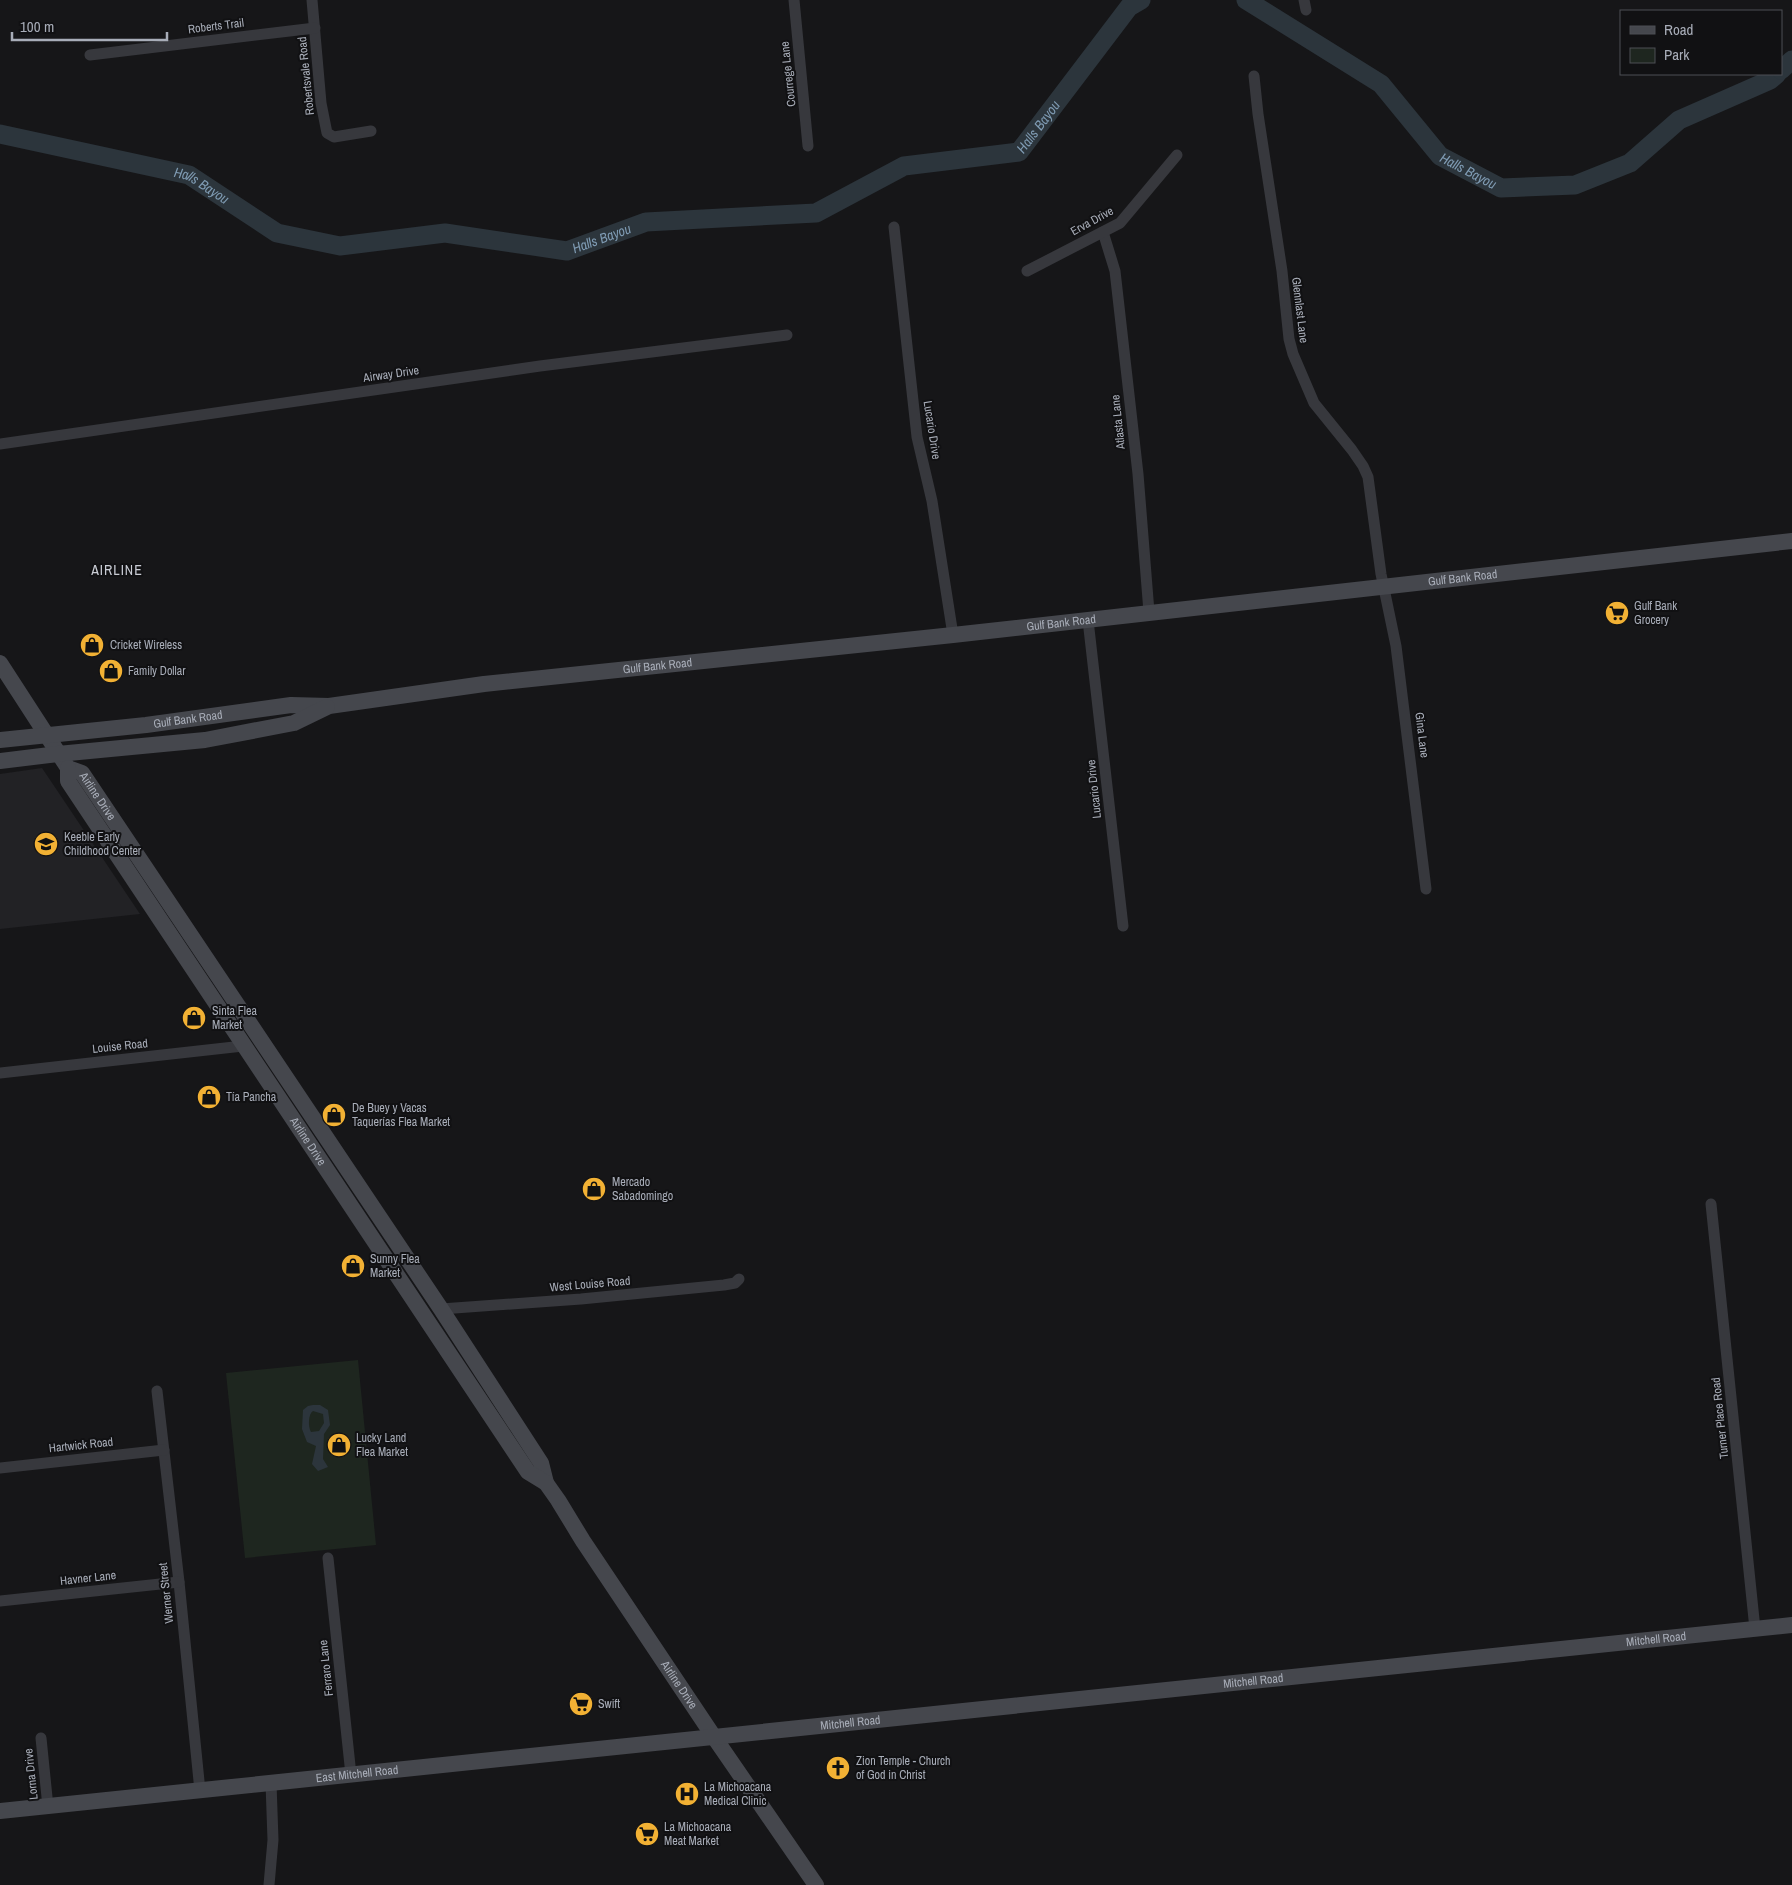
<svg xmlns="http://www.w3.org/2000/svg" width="1792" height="1885" font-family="'Archivo Narrow',sans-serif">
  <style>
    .built { fill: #222225 }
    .green { fill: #1e261f }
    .water { fill: #2c353c; fill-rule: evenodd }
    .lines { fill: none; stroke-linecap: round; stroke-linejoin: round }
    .river { stroke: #2c353c; stroke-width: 19 }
    .street { stroke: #37383d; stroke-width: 11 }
    .secondary { stroke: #45474d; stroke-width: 16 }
    .labels { text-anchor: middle; stroke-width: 4; stroke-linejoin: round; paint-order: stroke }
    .street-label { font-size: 12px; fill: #a8adb8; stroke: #111113 }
    .poi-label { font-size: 12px; fill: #a8adb8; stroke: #111113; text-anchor: start }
    .water-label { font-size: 14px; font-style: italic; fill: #7f9bb3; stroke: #111113 }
    .neighbourhood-label { font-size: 14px; letter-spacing: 1px; fill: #c9ccd4; stroke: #111113 }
  </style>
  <rect width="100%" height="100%" fill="#161618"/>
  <polygon class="built" points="42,768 140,914 0,929 0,774"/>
  <polygon class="green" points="358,1360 376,1545 245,1558 226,1373"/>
  <path class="water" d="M313,1405H320L328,1410L330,1425L324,1434L323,1459L328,1467L318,1471L312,1464L316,1446L307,1442L302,1429L303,1410L308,1406ZM313,1411L323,1414L324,1423L319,1431L311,1432C308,1427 308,1414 313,1411Z"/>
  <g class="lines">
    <g class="river">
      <path id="s1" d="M1246,0L1381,84L1440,156L1501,188L1575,185L1630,163L1679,120L1770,80L1777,74"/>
      <polyline points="1781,70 1792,60"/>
      <path id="s2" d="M0,134L189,175L277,233L340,246L445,233L567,251L646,222L816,213L904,166L1019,152L1129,7L1141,0"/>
    </g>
    <g class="street">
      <polyline points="312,0 321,103 327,133 334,137 371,131"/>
      <polyline points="794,0 808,146"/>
      <polyline points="1304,0 1306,10"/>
      <polyline points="90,55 315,28"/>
      <polyline points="1254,76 1258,114 1282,271 1289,339 1293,354 1314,403 1352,450 1363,466 1368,477 1381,574 1396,646 1426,889"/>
      <polyline points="894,227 917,437 932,501 953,635"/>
      <polyline points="1103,232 1115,271 1138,474 1149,612"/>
      <polyline points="1027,271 1120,223 1177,155"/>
      <polyline points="0,444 540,366 787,335"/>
      <polyline points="1088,620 1123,926"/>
      <polyline points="0,1073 243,1046"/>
      <polyline points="1711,1204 1755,1629"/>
      <polyline points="441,1309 581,1299 724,1285 735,1283 739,1279"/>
      <polyline points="157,1391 179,1582 200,1791"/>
      <polyline points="0,1468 164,1450"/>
      <polyline points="328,1558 351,1775"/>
      <polyline points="0,1601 179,1582"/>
      <polyline points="41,1738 48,1807"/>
      <polyline points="269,1885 273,1840 271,1783"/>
    </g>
    <g class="secondary">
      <path id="s3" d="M0,663L68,768L82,773L441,1309L541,1463L546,1483"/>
      <path id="s4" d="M0,740L146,725L291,705L329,706L484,684L953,635L1792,541"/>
      <polyline points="0,761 58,754 205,740 294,723 327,707"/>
      <path id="s5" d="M68,768V781L528,1472L546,1483L558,1500L583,1541L714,1737L816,1885"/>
      <path id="s6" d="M0,1811L1792,1625"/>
    </g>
  </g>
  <defs>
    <g id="supermarket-disc" transform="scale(1.25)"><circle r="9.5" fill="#f2b134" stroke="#111113"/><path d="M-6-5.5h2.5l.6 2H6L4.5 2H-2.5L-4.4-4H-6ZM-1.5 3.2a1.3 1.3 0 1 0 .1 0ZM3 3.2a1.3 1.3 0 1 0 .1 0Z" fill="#111"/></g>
    <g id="shop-disc" transform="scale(1.25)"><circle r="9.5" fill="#f2b134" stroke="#111113"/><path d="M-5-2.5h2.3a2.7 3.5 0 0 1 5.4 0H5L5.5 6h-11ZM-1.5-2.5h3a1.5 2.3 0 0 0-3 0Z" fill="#111"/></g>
    <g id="school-disc" transform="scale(1.25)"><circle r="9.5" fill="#f2b134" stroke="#111113"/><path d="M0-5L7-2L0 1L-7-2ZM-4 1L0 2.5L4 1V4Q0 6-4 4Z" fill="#111"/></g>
    <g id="church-disc" transform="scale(1.25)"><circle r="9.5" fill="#f2b134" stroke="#111113"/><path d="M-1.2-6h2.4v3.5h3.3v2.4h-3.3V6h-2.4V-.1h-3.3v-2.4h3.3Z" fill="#111"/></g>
    <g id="hospital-disc" transform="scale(1.25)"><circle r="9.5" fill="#f2b134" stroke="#111113"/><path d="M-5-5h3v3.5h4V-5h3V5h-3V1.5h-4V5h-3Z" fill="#111"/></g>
  </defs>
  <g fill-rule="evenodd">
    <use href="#supermarket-disc" x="1617" y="613"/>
    <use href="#shop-disc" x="92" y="645"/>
    <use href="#shop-disc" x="111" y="671"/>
    <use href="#school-disc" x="46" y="844"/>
    <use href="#shop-disc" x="194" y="1018"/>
    <use href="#shop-disc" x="209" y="1097"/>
    <use href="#shop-disc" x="334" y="1115"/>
    <use href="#shop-disc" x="594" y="1189"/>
    <use href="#shop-disc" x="353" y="1266"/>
    <use href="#shop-disc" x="339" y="1445"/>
    <use href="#supermarket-disc" x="581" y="1704"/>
    <use href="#church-disc" x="838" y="1768"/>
    <use href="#hospital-disc" x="687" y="1794"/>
    <use href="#supermarket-disc" x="647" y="1834"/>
  </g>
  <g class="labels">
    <g class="street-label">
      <text transform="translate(216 26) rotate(-7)" y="4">Roberts Trail</text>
      <text transform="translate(788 74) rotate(-96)" y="4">Courrege Lane</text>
      <text transform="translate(306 76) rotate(-96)" y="4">Robertsvale Road</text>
      <text transform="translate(1092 221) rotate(-29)" y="4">Erva Drive</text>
      <text transform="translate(1300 310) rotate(83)" y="4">Glennlast Lane</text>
      <text transform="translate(391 374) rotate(-8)" y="4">Airway Drive</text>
      <text transform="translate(1118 422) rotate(-96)" y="4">Atlasta Lane</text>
      <text transform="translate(932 430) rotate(81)" y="4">Lucario Drive</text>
      <text dy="4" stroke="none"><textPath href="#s4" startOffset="1472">Gulf Bank Road</textPath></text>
      <text dy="4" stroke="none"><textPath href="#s4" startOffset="1068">Gulf Bank Road</textPath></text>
      <text dy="4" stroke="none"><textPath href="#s4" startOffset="662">Gulf Bank Road</textPath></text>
      <text dy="4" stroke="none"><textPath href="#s4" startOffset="189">Gulf Bank Road</textPath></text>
      <text transform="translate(1422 735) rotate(83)" y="4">Gina Lane</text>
      <text transform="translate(1094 789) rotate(-96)" y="4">Lucario Drive</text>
      <text dy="4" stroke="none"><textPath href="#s3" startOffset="168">Airline Drive</textPath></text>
      <text transform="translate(120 1046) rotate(-6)" y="4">Louise Road</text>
      <text dy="4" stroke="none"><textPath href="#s5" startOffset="446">Airline Drive</textPath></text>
      <text transform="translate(590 1284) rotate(-5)" y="4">West Louise Road</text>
      <text transform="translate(1720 1418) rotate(-96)" y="4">Turner Place Road</text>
      <text transform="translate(81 1445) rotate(-6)" y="4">Hartwick Road</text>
      <text transform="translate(88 1578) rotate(-6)" y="4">Havner Lane</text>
      <text transform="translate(166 1593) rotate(-96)" y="4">Werner Street</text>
      <text dy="4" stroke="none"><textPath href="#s6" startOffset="1665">Mitchell Road</textPath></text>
      <text transform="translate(326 1668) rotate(-96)" y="4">Ferraro Lane</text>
      <text dy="4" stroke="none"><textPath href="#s6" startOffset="1260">Mitchell Road</textPath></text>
      <text dy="4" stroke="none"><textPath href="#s5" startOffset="1106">Airline Drive</textPath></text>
      <text dy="4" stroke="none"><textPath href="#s6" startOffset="855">Mitchell Road</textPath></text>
      <text transform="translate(31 1774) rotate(-96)" y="4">Lorna Drive</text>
      <text dy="4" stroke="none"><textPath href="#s6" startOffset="359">East Mitchell Road</textPath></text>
    </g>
    <g class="poi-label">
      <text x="1634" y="610">Gulf Bank<tspan x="1634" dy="14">Grocery</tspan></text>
      <text x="110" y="649">Cricket Wireless</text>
      <text x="128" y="675">Family Dollar</text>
      <text x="64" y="841">Keeble Early<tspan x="64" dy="14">Childhood Center</tspan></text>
      <text x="212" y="1015">Sinta Flea<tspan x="212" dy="14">Market</tspan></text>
      <text x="226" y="1101">Tía Pancha</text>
      <text x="352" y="1112">De Buey y Vacas<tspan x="352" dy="14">Taquerías Flea Market</tspan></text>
      <text x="612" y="1186">Mercado<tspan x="612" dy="14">Sabadomingo</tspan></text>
      <text x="370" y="1263">Sunny Flea<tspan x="370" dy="14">Market</tspan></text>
      <text x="356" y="1442">Lucky Land<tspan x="356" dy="14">Flea Market</tspan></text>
      <text x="598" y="1708">Swift</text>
      <text x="856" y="1765">Zion Temple - Church<tspan x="856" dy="14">of God in Christ</tspan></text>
      <text x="704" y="1791">La Michoacana<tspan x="704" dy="14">Medical Clinic</tspan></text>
      <text x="664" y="1831">La Michoacana<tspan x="664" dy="14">Meat Market</tspan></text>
    </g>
    <g class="water-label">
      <text dy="5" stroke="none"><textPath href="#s2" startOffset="1094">Halls Bayou</textPath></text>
      <text dy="5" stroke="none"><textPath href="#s1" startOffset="284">Halls Bayou</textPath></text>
      <text dy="5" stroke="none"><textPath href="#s2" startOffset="209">Halls Bayou</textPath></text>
      <text dy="5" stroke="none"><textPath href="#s2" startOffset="629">Halls Bayou</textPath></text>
    </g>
    <g class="neighbourhood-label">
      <text x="117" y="575">AIRLINE</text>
    </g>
  </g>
  <rect x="1620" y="10" width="162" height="65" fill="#111113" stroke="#4d4f55"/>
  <rect x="1630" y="26" width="25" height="8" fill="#45474d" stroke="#4d4f55"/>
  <text x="1664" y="35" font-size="15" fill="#a8adb8">Road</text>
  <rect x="1630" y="48" width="25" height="15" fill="#1e261f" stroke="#4d4f55"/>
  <text x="1664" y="60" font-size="15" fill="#a8adb8">Park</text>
  <path d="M12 32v8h155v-8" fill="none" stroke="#a8adb8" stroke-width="2.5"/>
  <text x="20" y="32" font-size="15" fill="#a8adb8" stroke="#111113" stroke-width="4" paint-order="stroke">100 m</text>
</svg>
